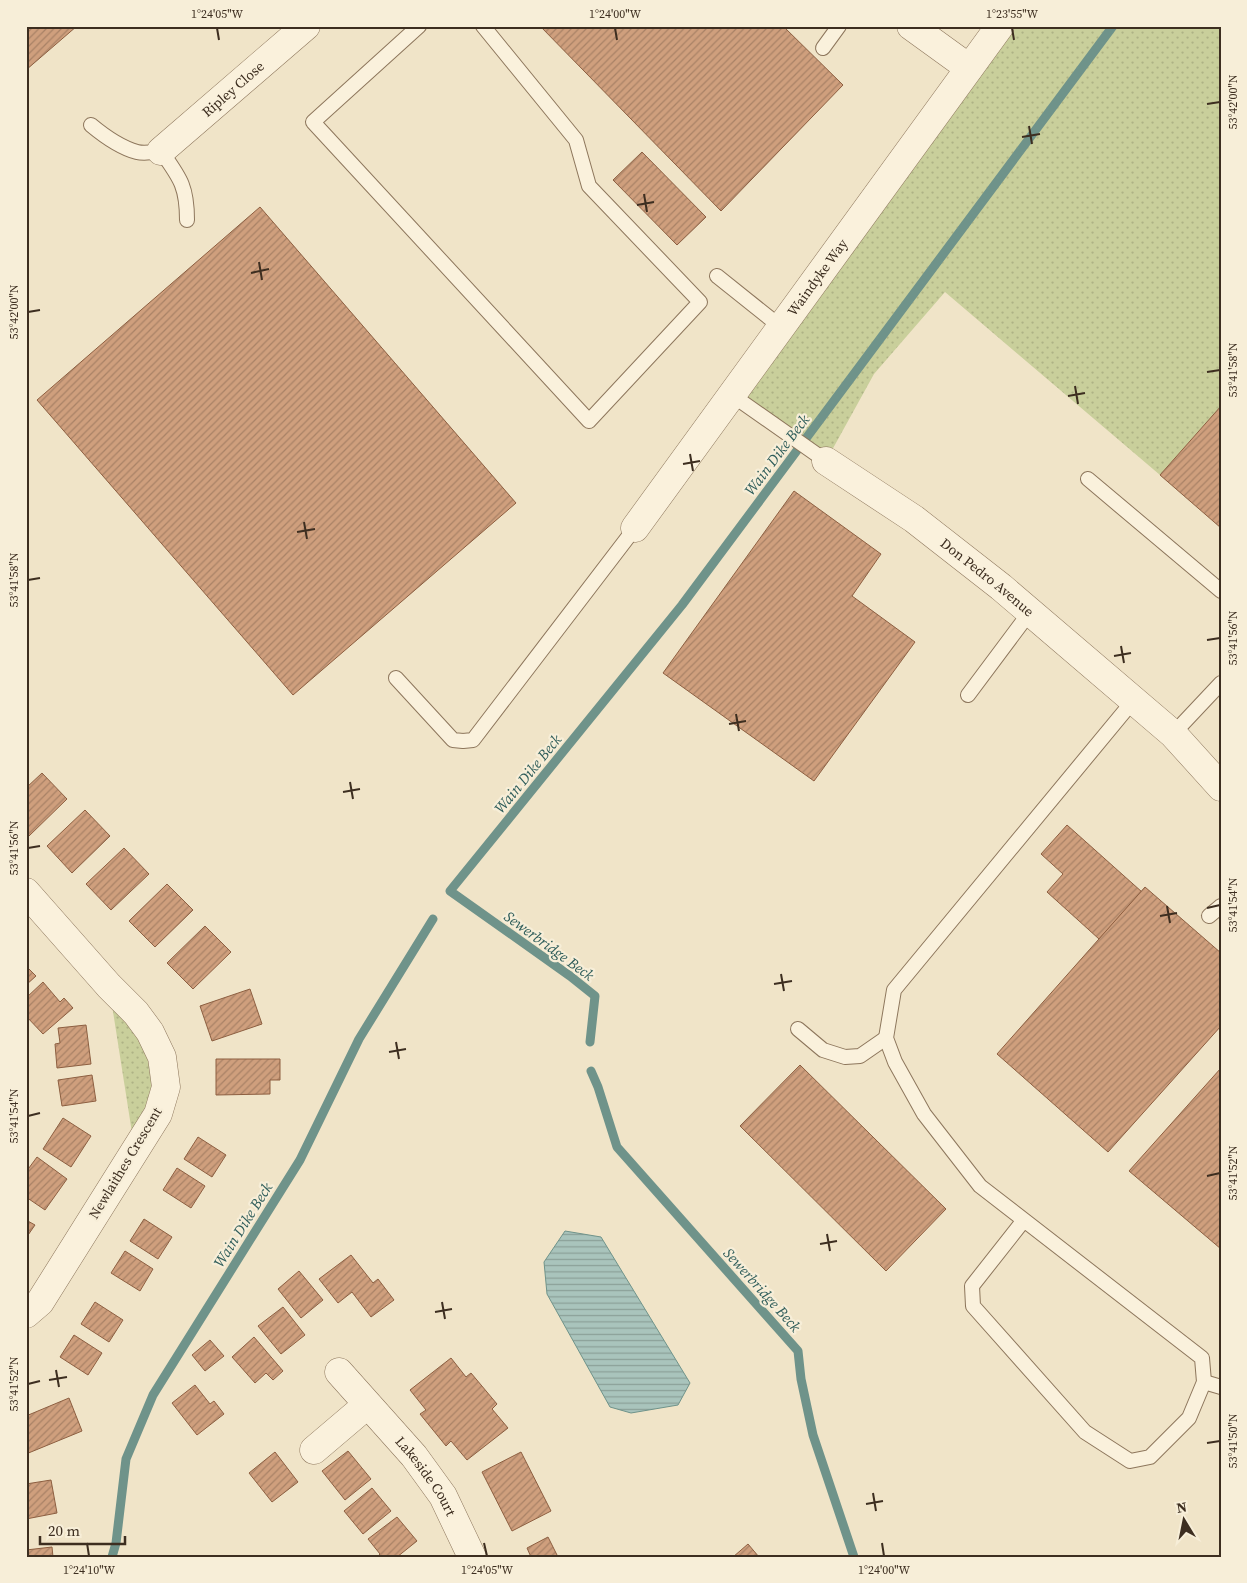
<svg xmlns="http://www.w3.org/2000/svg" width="1247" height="1583" font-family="'Source Serif 4',serif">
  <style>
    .grass { fill: url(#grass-dots) }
    .water { fill: url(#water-rules); stroke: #6f938a }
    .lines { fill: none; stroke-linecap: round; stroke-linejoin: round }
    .stream { stroke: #6f938a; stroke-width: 9 }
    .building { fill: url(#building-hatch); stroke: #8d5f41 }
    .lane-casing { stroke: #8d765c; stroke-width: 16 }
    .street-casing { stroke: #8d765c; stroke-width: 29 }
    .lane { stroke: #faf1dc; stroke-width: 14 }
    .street { stroke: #faf1dc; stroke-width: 28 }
    .ticks { fill: none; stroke: #3d2e20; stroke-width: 2 }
    .labels { text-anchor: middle; stroke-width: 4.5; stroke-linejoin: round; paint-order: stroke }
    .street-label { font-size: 14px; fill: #3d2e20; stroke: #f7eed8 }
    .water-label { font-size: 15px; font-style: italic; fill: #2f5d5a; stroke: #f7eed8 }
    .neatline { fill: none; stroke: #3d2e20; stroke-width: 2 }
    .ticks-label { font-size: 12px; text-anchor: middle; fill: #3d2e20 }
  </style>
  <defs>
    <pattern id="grass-dots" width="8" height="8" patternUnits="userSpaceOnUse" patternTransform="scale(1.25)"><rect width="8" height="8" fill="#c9cf9b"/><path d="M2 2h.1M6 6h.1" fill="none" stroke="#aeb285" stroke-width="1.8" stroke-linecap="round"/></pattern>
    <pattern id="water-rules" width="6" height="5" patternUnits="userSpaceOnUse" patternTransform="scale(1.25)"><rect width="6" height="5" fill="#a9c4bc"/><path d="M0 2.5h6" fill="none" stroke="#8ba098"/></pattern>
    <pattern id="building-hatch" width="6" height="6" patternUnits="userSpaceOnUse" patternTransform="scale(1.25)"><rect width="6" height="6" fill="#cf9f7d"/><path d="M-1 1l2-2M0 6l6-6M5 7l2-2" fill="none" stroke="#a98266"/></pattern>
  </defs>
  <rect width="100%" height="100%" fill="#f0e4c8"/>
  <g class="grass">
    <polygon points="1000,26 1221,26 1221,406 1160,475 945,292 874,374 826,461 732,395"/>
    <polygon points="109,986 162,1057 135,1152"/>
  </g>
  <polygon class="water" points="565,1231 601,1237 690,1383 678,1405 631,1413 610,1407 547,1294 544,1262"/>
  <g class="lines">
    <g class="stream">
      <polyline points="590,1042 595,996 570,976 450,891 682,605 1113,26"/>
      <polyline points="591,1071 598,1087 617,1147 798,1351 801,1379 813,1435 854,1557"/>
      <polyline points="112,1557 116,1543 126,1459 153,1395 300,1160 359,1039 433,919"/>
    </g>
  </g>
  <g class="building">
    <polygon points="26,26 77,26 26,70"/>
    <polygon points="540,26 783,26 843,85 721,211"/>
    <polygon points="642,152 706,217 677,245 613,180"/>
    <polygon points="260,207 516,503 293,695 37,400"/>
    <polygon points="1221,406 1221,528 1160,475"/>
    <polygon points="794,491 881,554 852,596 915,642 814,781 663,673"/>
    <polygon points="42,773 67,799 29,836 26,832 26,788"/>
    <polygon points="85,810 110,836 72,873 47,846"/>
    <polygon points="1067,825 1142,892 1099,939 1047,892 1063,874 1041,854"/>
    <polygon points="124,848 149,874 111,910 86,884"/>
    <polygon points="167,884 193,910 155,947 129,921"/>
    <polygon points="1145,887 1221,953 1221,1026 1108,1152 997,1054"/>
    <polygon points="205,926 231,952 193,989 167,963"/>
    <polygon points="26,966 36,976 26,985"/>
    <polygon points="43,982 60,1002 64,998 73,1008 43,1034 26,1016 26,998"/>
    <polygon points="250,989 262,1024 212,1041 200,1006"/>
    <polygon points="86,1025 91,1064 57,1068 55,1044 60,1043 58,1028"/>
    <polygon points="216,1059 280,1059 280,1080 270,1080 270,1094 216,1095"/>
    <polygon points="800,1065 946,1209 886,1271 740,1126"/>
    <polygon points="1221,1068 1221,1249 1129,1171"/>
    <polygon points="92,1075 96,1101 62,1106 58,1080"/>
    <polygon points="63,1118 91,1136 71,1167 43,1149"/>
    <polygon points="198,1137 226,1155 212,1177 184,1159"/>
    <polygon points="37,1157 67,1179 45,1210 26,1197 26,1172"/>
    <polygon points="177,1168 205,1186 191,1208 163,1190"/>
    <polygon points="144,1219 172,1237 158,1259 130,1241"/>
    <polygon points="26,1220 35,1225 26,1238"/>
    <polygon points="125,1251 153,1269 140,1291 111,1273"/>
    <polygon points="351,1255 373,1283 378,1279 394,1300 371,1317 352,1292 338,1303 319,1279"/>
    <polygon points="299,1271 323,1300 301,1318 278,1289"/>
    <polygon points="95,1302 123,1320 109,1342 81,1324"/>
    <polygon points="283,1307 305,1335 281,1354 258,1326"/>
    <polygon points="74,1335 102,1353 88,1375 60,1357"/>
    <polygon points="254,1337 283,1371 273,1380 266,1373 255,1383 232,1357"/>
    <polygon points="210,1340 224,1356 205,1371 192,1355"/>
    <polygon points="451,1358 466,1377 471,1373 497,1404 492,1409 508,1428 467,1460 451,1441 446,1446 420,1414 426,1410 410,1390"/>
    <polygon points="195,1385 210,1404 214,1401 224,1414 197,1435 172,1403"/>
    <polygon points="69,1398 82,1431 26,1454 26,1416"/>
    <polygon points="348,1451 371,1479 345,1500 322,1471"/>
    <polygon points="275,1452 298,1482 272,1502 249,1473"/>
    <polygon points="521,1452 551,1511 512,1531 482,1472"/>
    <polygon points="51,1480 57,1513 26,1519 26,1484"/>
    <polygon points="372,1488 391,1511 363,1534 344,1511"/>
    <polygon points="397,1517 417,1541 397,1557 377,1557 380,1554 368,1539"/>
    <polygon points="548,1537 558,1557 531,1557 527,1548"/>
    <polygon points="748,1544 759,1557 733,1557"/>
    <polygon points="52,1547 53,1557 26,1557 26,1550"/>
  </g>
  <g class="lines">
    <g class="lane-casing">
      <g id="lane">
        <polyline points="419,26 313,122 589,421 700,302 589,186 576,140 483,26"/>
        <polyline points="823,48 839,26"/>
        <path d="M91,125C103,135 122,148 137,152C145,154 153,152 161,151C180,178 187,186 187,220"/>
        <polyline points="717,276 782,328"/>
        <polyline points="732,395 826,461"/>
        <polyline points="1088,479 1221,591"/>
        <polyline points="396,678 453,740 463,741 473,740 635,528"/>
        <polyline points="968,695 1030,612"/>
        <polyline points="1173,734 1221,683"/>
        <polyline points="1209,916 1221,906"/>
        <polyline points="798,1029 823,1050 845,1057 860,1056 886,1038"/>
        <polyline points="1024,1220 972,1286 973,1306 1085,1432 1130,1461 1150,1457 1189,1418 1204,1382 1202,1358 980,1186 924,1114 895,1062 886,1038 894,990 1133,701"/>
        <polyline points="1204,1382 1221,1387"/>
      </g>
    </g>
    <g class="street-casing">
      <g id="street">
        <polyline points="911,26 969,68"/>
        <path id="s1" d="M161,151L306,26"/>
        <path id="s2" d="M826,461L914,519L1001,587L1173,734L1221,787"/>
        <path id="s3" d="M635,528L1000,26"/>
        <polyline points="26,892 109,986 136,1013 150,1032 162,1057 166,1087 158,1114 40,1302 26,1314"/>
        <path id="s4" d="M339,1372L414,1456L443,1496L472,1557"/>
        <polyline points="314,1450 367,1405"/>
      </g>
    </g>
    <use href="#lane" class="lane"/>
    <use href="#street" class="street"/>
  </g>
  <path class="ticks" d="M217,28L219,40M615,28L617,40M1012,28L1014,40M1207,104L1220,102M1029,126L1032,144M1022,137L1040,134M644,194L647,212M637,205L654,202M259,262L262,280M251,273L269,269M28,312L40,310M1207,372L1220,370M1075,386L1078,404M1068,396L1085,393M690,454L693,471M683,464L700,461M304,522L307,539M297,532L315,529M28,580L40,578M1207,640L1220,638M1121,646L1124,663M1114,656L1131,653M736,714L739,731M729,724L746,721M350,782L353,799M343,792L360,789M28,848L40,846M1167,906L1170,923M1207,908L1220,905M1160,916L1177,913M781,974L784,991M774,984L792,981M396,1042L399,1059M389,1052L406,1049M28,1116L40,1113M1207,1176L1220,1173M827,1234L830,1251M820,1244L837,1241M442,1302L445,1319M435,1312L452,1309M56,1370L59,1387M49,1380L67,1377M28,1384L40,1381M1207,1443L1220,1441M873,1493L876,1511M866,1504L883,1501M87,1543L89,1556M484,1543L487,1556M882,1543L884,1556"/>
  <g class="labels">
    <g class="street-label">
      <text dy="5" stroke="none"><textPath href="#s1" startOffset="95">Ripley Close</textPath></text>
      <text dy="5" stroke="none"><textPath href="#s3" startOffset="310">Waindyke Way</textPath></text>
      <text dy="5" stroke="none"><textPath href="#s2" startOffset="199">Don Pedro Avenue</textPath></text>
      <text transform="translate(125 1163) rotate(-59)" y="5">Newlaithes Crescent</text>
      <text dy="5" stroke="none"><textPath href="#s4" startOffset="136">Lakeside Court</textPath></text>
    </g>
    <g class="water-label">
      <text transform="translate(777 455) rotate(-53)" y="5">Wain Dike Beck</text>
      <text transform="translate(528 774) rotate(-51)" y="5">Wain Dike Beck</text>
      <text transform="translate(549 946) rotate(36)" y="5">Sewerbridge Beck</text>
      <text transform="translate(243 1225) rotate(-58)" y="5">Wain Dike Beck</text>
      <text transform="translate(762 1290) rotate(48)" y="5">Sewerbridge Beck</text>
    </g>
  </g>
  <rect width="1247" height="1583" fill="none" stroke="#f7eed8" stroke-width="55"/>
  <g transform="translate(1184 1520) rotate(350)" stroke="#f7eed8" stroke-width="4" paint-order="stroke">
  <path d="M0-4L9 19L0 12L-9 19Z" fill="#3d2e20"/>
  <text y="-8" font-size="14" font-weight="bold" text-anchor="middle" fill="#3d2e20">N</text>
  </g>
  <path d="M40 1536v8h85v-8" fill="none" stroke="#3d2e20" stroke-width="2.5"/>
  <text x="48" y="1536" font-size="15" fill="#3d2e20" stroke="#f7eed8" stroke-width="4" paint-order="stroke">20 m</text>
  <rect x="28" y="28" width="1192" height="1528" class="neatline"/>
  <g class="ticks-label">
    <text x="217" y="18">1°24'05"W</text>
    <text x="615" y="18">1°24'00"W</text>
    <text x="1012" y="18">1°23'55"W</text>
    <text transform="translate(1233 102) rotate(-90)" y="4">53°42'00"N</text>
    <text transform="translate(14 312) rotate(-90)" y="4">53°42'00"N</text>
    <text transform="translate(1233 370) rotate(-90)" y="4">53°41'58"N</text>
    <text transform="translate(14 580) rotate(-90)" y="4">53°41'58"N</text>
    <text transform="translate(1233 638) rotate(-90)" y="4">53°41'56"N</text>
    <text transform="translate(14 848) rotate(-90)" y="4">53°41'56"N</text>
    <text transform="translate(1233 905) rotate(-90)" y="4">53°41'54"N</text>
    <text transform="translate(14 1116) rotate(-90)" y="4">53°41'54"N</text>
    <text transform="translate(1233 1173) rotate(-90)" y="4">53°41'52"N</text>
    <text transform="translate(14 1384) rotate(-90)" y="4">53°41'52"N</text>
    <text transform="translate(1233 1441) rotate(-90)" y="4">53°41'50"N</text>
    <text x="89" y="1574">1°24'10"W</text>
    <text x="487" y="1574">1°24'05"W</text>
    <text x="884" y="1574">1°24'00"W</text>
  </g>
</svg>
